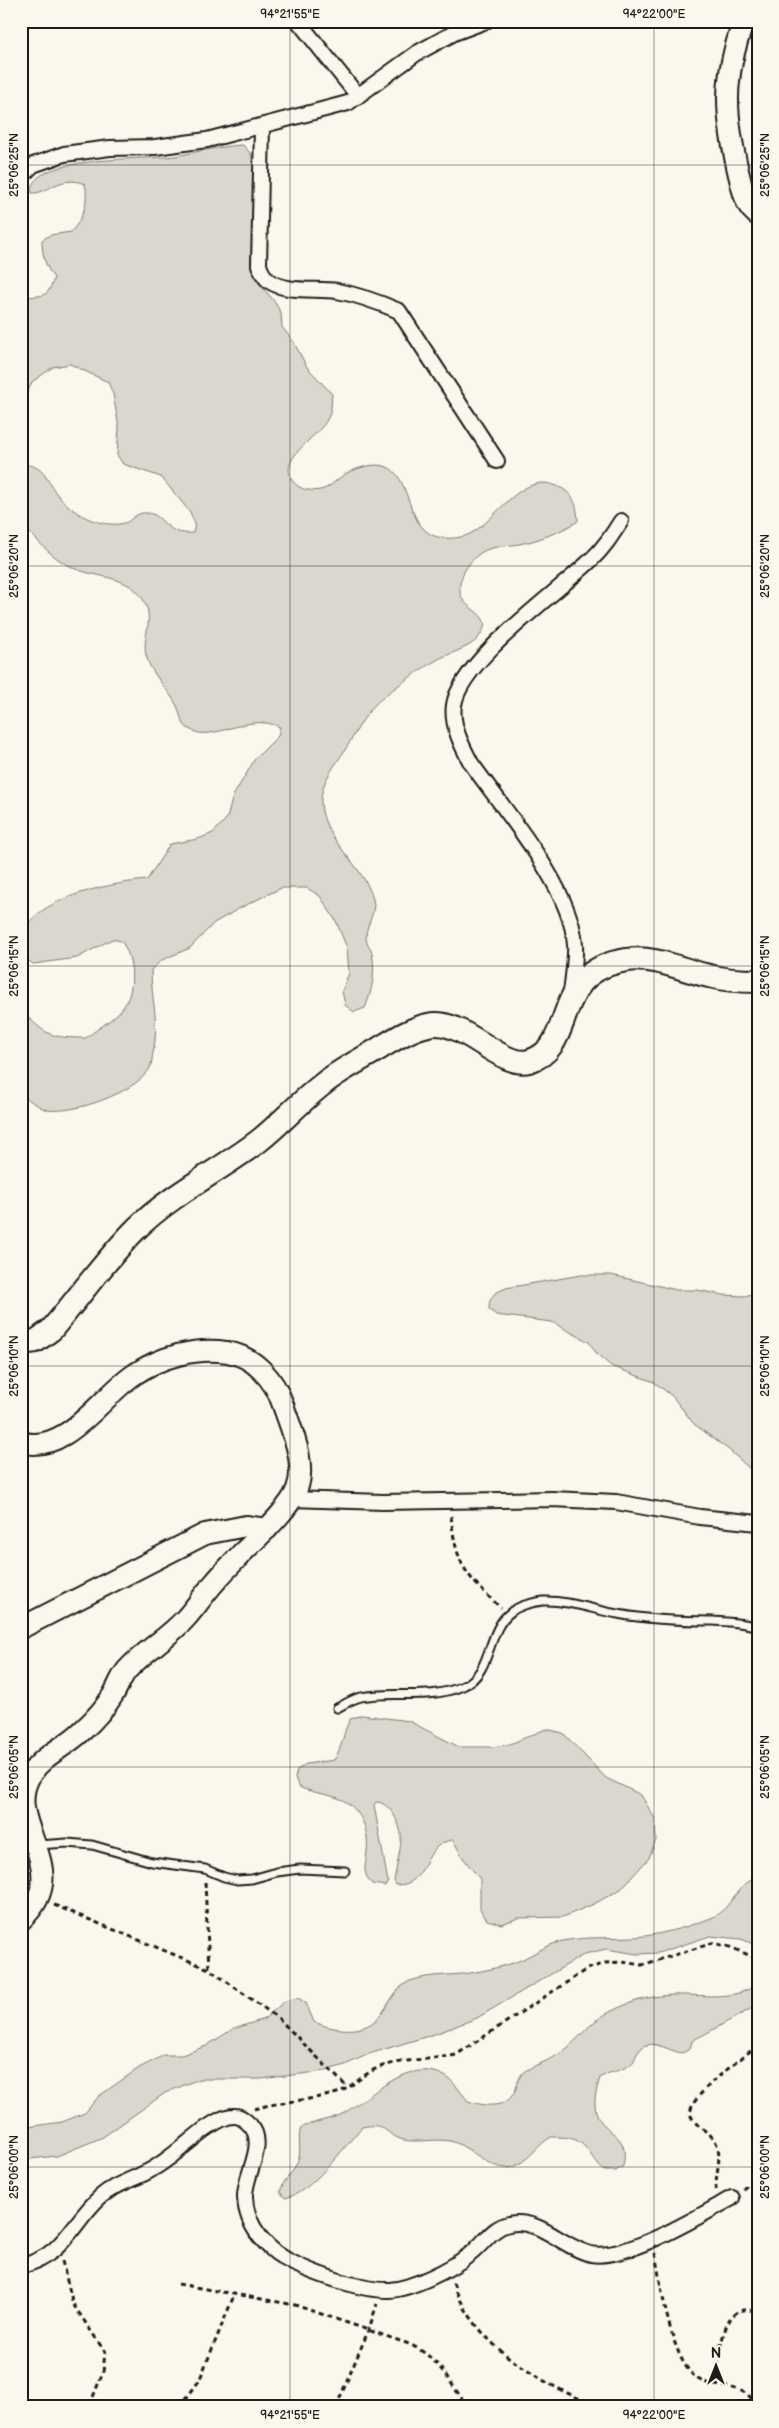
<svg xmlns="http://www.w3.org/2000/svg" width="779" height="2428" font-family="'Balsamiq Sans',sans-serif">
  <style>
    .green { fill: #dad7ce; stroke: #7b7a75 }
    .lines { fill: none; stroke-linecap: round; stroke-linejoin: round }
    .lane-casing { stroke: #1c1c1c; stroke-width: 11 }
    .street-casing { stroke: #1c1c1c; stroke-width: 18 }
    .secondary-casing { stroke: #1c1c1c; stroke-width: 24 }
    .primary-casing { stroke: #1c1c1c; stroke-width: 26 }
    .path { stroke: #1c1c1c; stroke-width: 3; stroke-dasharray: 5 4; stroke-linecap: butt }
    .lane { stroke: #fbf7ec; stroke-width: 7 }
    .street { stroke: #fbf7ec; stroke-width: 14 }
    .secondary { stroke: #fbf7ec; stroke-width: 20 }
    .primary { stroke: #fbf7ec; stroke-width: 22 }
    .ticks { fill: none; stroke: #1c1c1c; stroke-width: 1; stroke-opacity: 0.45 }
    .neatline { fill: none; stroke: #1c1c1c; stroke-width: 2 }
    .ticks-label { font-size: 12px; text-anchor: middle; fill: #1c1c1c }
  </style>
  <rect width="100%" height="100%" fill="#fbf7ec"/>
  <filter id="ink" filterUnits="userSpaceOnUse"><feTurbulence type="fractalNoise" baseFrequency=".02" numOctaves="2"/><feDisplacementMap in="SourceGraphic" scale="10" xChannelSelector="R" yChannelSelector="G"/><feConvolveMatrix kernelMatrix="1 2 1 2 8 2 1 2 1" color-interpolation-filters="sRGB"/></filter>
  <g filter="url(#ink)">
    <g class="green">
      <path d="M243,145L251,154L254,169L252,258L258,282L274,301L281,313L282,327L293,341L307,367L332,394C331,400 332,407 330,413C324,436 277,455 292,480C296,486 302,489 308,490C329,493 331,482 347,473C358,468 372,463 384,466C418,475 399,549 461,537C494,531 519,463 563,489C575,496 577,507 578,521C563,531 537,541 519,544C508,546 492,546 482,552C468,561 453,583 463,600C471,612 496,617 478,638C471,648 446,654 435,661C418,671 384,694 372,708C360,722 353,738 343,753C333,768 320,784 321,804C324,842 363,863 373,899C378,914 362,927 367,943C368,946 371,949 372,953C376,971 372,992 365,1008L354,1012L345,1005L342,991L349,973L347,948L336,921L320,896L307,888H281L240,908L214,923L190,948L162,960L151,970C151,1000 160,1021 153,1053C152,1057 152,1064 150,1068C137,1092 74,1114 48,1110C39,1108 29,1099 21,1095V1010C46,1035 49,1038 86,1038C98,1028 120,1016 127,1001C135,983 133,956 121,941L112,939L77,958L33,964L21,955C21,950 20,945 21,940C28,898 112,883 147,880L170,844L198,839L213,833L227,818L233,796L255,759L278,736L280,727C246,711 213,745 189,729C180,723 181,715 177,706C168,688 151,675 146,655C142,637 154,621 145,603C131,573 93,579 69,566C56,559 46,550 37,540C31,534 23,526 21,518C18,505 21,480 21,465C42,463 46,478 56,493C61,500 72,509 79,514C91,521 113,528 127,522C134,518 137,512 147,513C165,514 164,536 193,533L195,524L190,512L161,477L123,464L117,455L119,428L113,394L108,382L70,364L53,367L32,382L21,407V300C40,291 46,304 54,278C45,266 42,254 42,240L50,235L71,232C83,219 89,201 85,184C59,174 49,194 32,193L31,188C39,155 147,160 175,156C198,152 220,146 243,145Z"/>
      <path d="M581,1275H611L677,1290H697L723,1295L745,1296L758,1292V1484L750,1469L729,1450L694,1424L672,1396L654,1382L611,1366L597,1354L589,1342L552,1322L496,1315L489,1309C489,1296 494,1293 506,1288Z"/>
      <path d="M362,1715L409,1721L459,1747H492L510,1744L546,1729L563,1733L606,1778L641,1795L655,1819L656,1840L649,1858L621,1889L594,1904L563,1917L518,1918L502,1924L487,1920L480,1909V1879L463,1858L453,1840C421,1843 430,1886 396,1885L394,1881C396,1868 402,1846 401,1834C399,1822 390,1802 376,1802L374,1805L388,1882L385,1886L372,1884C361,1872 366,1865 367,1851C369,1833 363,1814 348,1803C335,1794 314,1794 299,1787L295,1778L297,1770L306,1764L334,1760C343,1746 343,1732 350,1719Z"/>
      <path d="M758,1878V1946L741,1939L710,1936L658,1953L637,1954L606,1949L585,1954L477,2018L435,2034L369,2054L345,2065L325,2071L261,2079H199L165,2093L103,2137L57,2156L21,2160V2128L62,2122L85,2113L99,2096L139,2068L164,2055H182L206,2046L233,2029L264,2019L285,2001L298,1998L306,2003L314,2022C333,2030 362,2035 378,2018C389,2006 394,1988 410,1981C430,1974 449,1976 470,1973C483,1971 497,1968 510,1964C531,1958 547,1942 569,1940C594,1936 620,1939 645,1936C666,1933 691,1926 711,1918C733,1909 736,1882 758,1878Z"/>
      <path d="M758,1984V2005L692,2041L690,2049L682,2053C668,2051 649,2036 639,2051C634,2057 636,2062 628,2066C619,2072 609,2071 600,2078C596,2091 592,2104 598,2117C609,2136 630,2135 623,2166L616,2171H604C582,2149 589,2136 551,2137C539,2144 531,2157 519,2164C495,2179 473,2146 450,2141C434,2138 415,2144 400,2139C383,2132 385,2122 362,2127C344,2147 311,2194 285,2198L280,2192C283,2179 294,2173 298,2160C302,2149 297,2139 301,2128C314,2121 334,2119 344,2113C373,2096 411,2054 448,2078C455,2083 462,2094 468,2101C484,2106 506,2110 515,2091C518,2084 518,2076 525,2071C536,2064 550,2061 562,2052C576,2042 587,2026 601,2017C624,2003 647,1996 673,1995C702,1994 732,2002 758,1984Z"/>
    </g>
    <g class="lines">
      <g class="lane-casing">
        <g id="lane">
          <path d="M337,1708C345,1704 352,1699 361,1697C393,1690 428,1701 463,1686C493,1673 486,1630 511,1612C518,1606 533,1602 543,1601C568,1600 594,1610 618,1614C649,1620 681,1621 713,1621C728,1622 743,1622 758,1627"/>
          <polyline points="38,1845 67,1843 92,1845 152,1862 205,1869 224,1877 237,1880 252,1879 277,1872 300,1869 345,1871"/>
        </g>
      </g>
      <g class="street-casing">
        <g id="street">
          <polyline points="298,21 358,96"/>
          <path d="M262,127L259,265C261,271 263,276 269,281C286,293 316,288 337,291C359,295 378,302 399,311L497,461"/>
          <polyline points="21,177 33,165 64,154 110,148 155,147 207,140 348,103 417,53 454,33 486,21"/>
          <path d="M571,995C572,979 576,961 575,945C572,888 504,810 471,763C462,746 451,725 454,705C460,661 558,592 591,560C604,548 612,535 621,521"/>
          <polyline points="291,1499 383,1502 552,1499 616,1502 700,1517 758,1523"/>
          <path d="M21,2266C64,2256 71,2224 100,2197C115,2184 132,2180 149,2171C170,2160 186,2143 205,2129C213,2124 225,2115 235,2116C241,2116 246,2121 250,2125C268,2144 244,2175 245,2197C246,2227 268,2252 295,2264C318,2275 364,2291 389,2290C412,2289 451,2269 469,2255C483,2245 492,2227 509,2224C539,2217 563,2248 591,2254C626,2261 701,2215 732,2198"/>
        </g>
      </g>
      <g class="secondary-casing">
        <g id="secondary">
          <path d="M744,21C722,79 725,116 739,175C743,190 745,207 758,215"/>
          <path d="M21,1442C66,1456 102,1395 135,1374C160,1357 196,1347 227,1352C254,1356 275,1380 283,1405C291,1429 307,1463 297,1489C290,1509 257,1538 241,1554C233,1563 223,1572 215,1582C204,1594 196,1607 185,1619C168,1638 144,1651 127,1670C121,1677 118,1687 113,1695C105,1708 93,1721 82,1731C66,1747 44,1754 31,1774C0,1824 78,1868 21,1920"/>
          <polyline points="21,1628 205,1534 246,1526 267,1529"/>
        </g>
      </g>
      <g class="primary-casing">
        <path id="primary" d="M21,1343L36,1341L51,1330C80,1296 106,1259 137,1228C173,1193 221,1170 260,1140C282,1122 301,1101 323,1084C340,1070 361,1060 380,1048C395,1039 410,1029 428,1025C461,1016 501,1069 529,1061C579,1047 548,971 627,960C655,956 682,970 709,976C725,980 741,981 758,981"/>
      </g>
      <g class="path">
        <path d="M451,1516C456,1565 465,1575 501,1608"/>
        <polyline points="205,1882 209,1969"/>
        <polyline points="54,1905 209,1969 278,2018 347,2087"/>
        <path d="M254,2109C281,2101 309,2101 337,2093C352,2088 364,2073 380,2067C404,2059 430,2060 456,2055L587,1969L605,1963L622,1962L642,1965L713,1943L730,1947L758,1959"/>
        <polyline points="743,2189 758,2176"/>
        <path d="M716,2190C715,2176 721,2161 718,2148C715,2133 697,2129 691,2116C684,2098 744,2057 758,2045"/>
        <path d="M655,2253C661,2285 670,2355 694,2376C711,2392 746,2379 756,2407"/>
        <polyline points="62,2261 73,2304 105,2352 103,2372 89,2407"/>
        <path d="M453,2283C476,2345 532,2378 589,2403"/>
        <path d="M178,2284L295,2305L409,2344C440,2358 448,2381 468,2407"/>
        <path d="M716,2384C719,2363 720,2294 758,2313"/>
        <polyline points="180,2407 199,2381 235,2293"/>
        <polyline points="336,2407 369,2329 377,2304"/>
      </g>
      <use href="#lane" class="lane"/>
      <use href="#street" class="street"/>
      <use href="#secondary" class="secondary"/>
      <use href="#primary" class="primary"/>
    </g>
  </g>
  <path class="ticks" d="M290,21V2407M654,21V2407M21,165H758M21,566H758M21,966H758M21,1366H758M21,1767H758M21,2167H758"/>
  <rect width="779" height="2428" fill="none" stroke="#fbf7ec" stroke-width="55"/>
  <g transform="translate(716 2366)" stroke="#fbf7ec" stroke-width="4" paint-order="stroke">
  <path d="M0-4L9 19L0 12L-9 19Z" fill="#1c1c1c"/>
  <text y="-8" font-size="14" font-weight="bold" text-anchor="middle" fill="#1c1c1c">N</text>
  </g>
  <rect x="28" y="28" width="724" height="2372" class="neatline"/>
  <g class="ticks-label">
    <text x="290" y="18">94°21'55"E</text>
    <text x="654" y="18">94°22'00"E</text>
    <text transform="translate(14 165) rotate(-90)" y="4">25°06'25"N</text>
    <text transform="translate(765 165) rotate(-90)" y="4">25°06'25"N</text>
    <text transform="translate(14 566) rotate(-90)" y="4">25°06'20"N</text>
    <text transform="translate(765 566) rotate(-90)" y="4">25°06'20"N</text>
    <text transform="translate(14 966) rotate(-90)" y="4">25°06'15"N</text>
    <text transform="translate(765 966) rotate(-90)" y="4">25°06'15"N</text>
    <text transform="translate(14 1366) rotate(-90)" y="4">25°06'10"N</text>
    <text transform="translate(765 1366) rotate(-90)" y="4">25°06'10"N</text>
    <text transform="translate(14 1767) rotate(-90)" y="4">25°06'05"N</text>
    <text transform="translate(765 1767) rotate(-90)" y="4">25°06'05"N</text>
    <text transform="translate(14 2167) rotate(-90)" y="4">25°06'00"N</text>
    <text transform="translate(765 2167) rotate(-90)" y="4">25°06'00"N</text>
    <text x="290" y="2419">94°21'55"E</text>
    <text x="654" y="2419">94°22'00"E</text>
  </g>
</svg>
